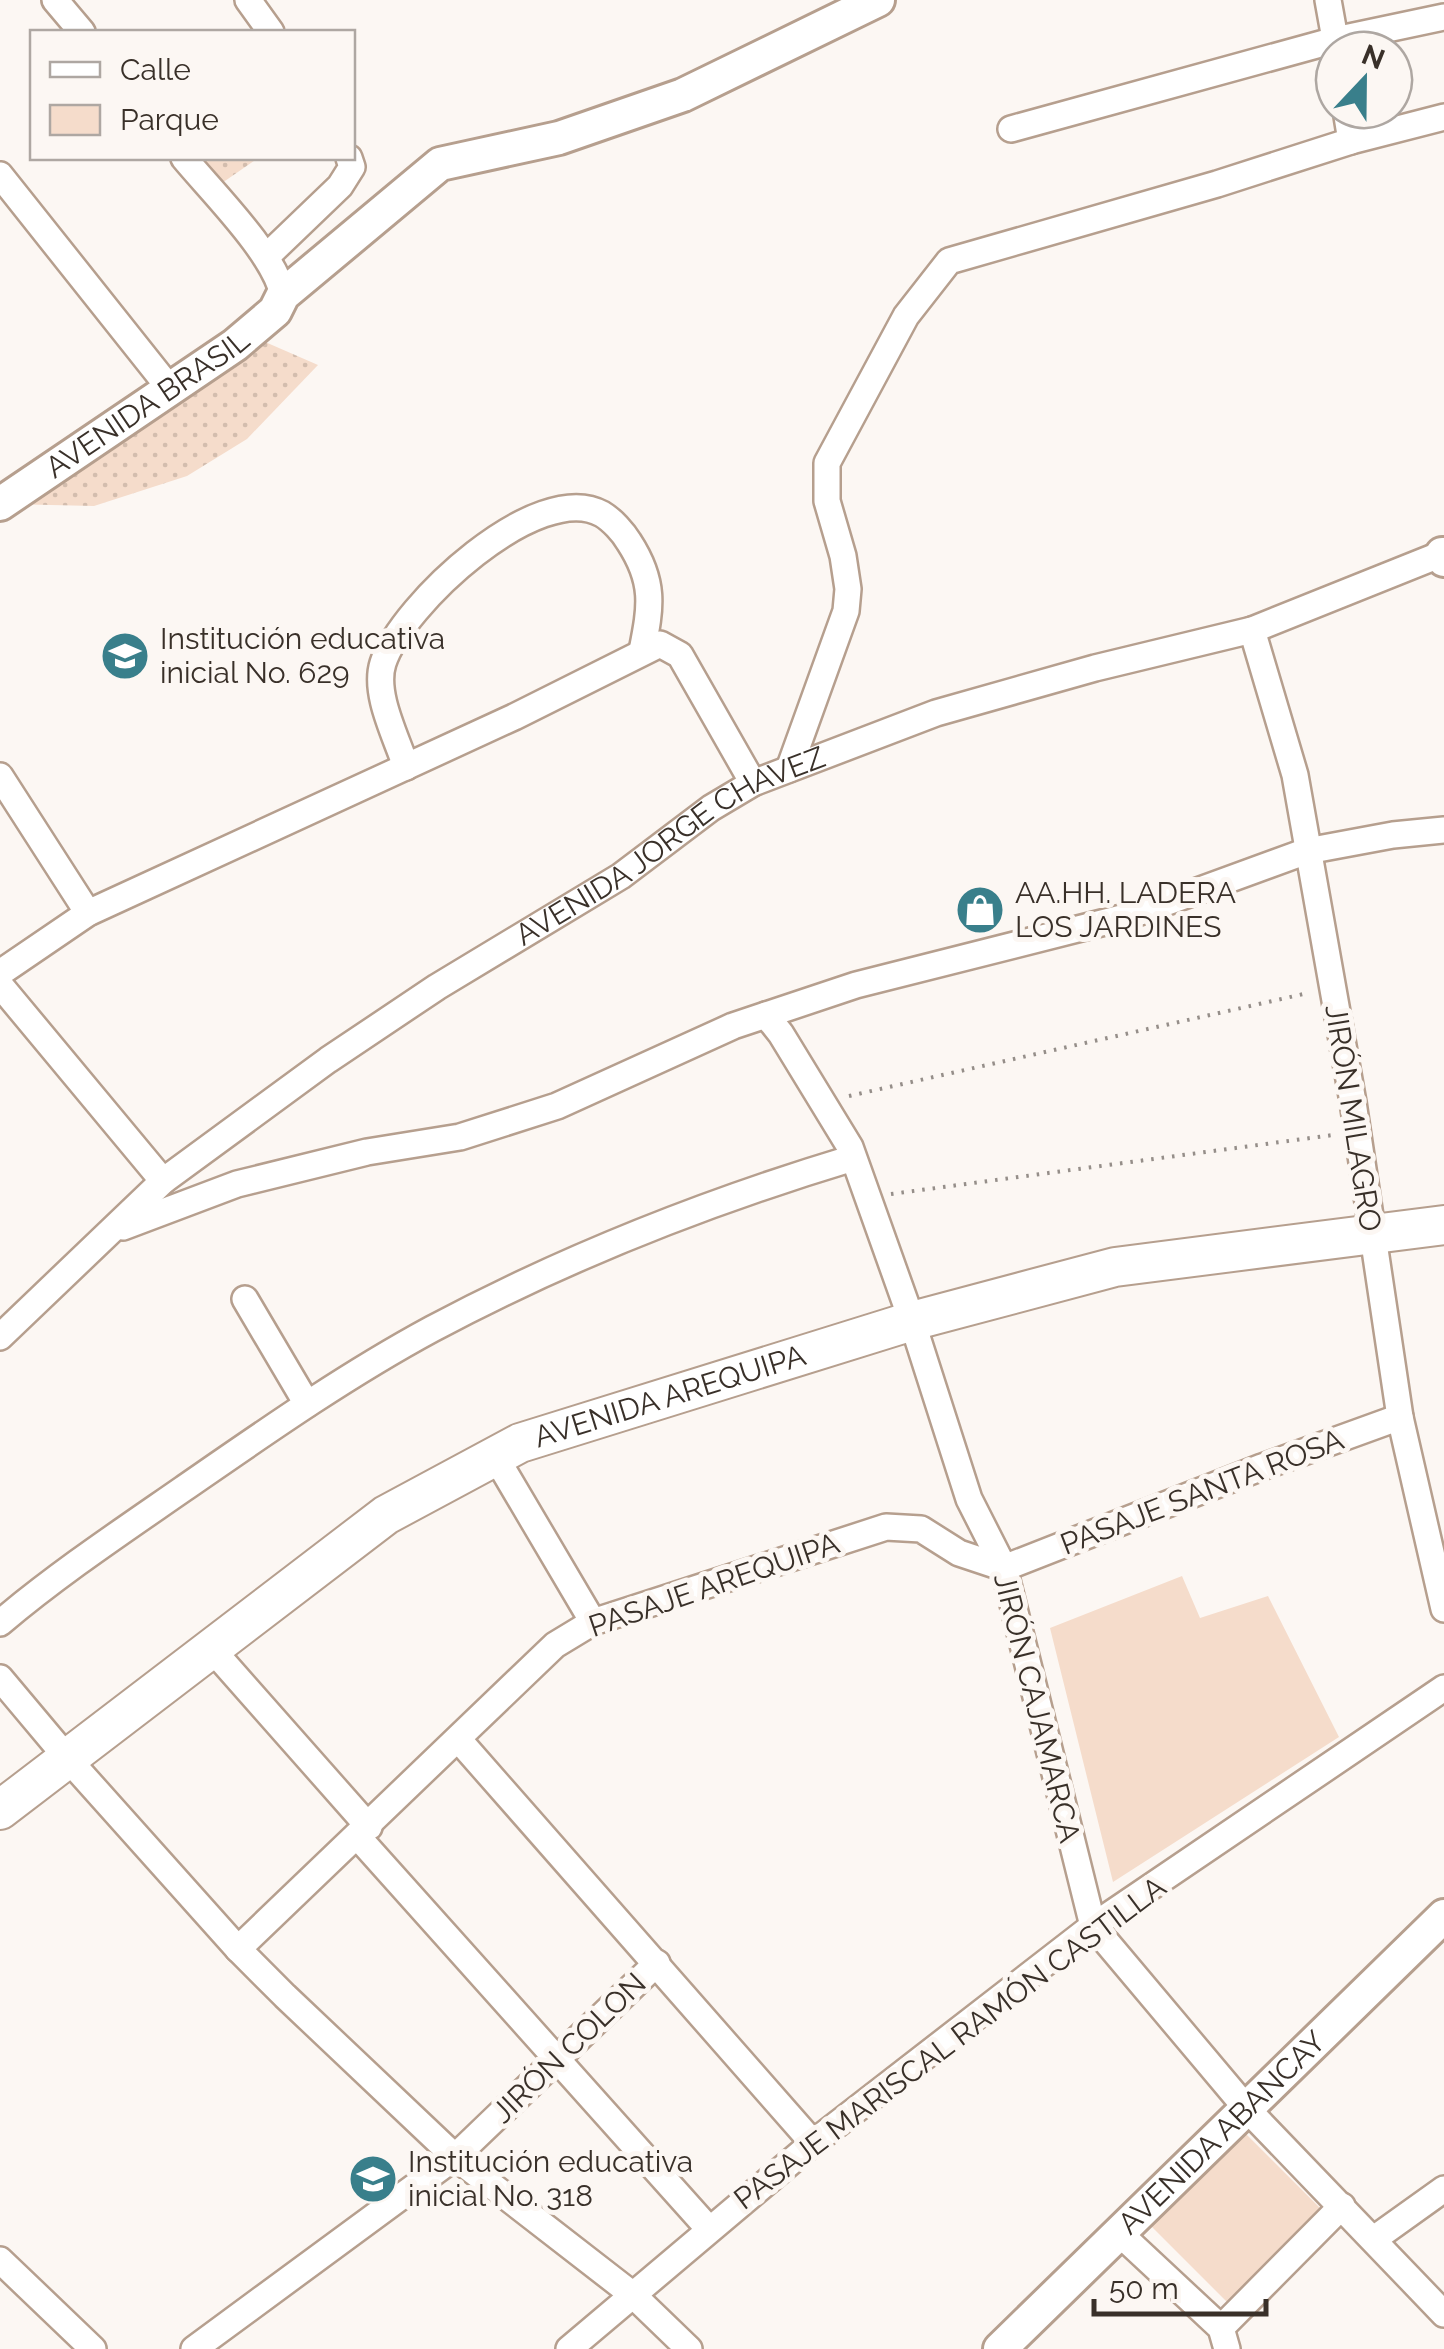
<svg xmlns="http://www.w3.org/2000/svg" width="1444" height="2349" font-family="Raleway,sans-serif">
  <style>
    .grass { fill: url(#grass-dots) }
    .park { fill: #f5dccb }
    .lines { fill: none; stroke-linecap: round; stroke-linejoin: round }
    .minor-casing { stroke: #b69f8e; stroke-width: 30 }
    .tertiary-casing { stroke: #b69f8e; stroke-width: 38 }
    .secondary-casing { stroke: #b69f8e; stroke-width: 42 }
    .path { stroke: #958e89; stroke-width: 4; stroke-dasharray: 2.5 8; stroke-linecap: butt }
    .minor { stroke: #fff; stroke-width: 25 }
    .tertiary { stroke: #fff; stroke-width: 32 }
    .secondary { stroke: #fff; stroke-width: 38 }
    .labels { text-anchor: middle; stroke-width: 10; stroke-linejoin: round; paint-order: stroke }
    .street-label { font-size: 30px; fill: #393029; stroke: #fcf7f3 }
    .poi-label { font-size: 30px; fill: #393029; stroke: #fcf7f3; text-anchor: start }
  </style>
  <defs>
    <pattern id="grass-dots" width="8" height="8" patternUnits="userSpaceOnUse" patternTransform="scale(2.5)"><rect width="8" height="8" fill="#f5dccb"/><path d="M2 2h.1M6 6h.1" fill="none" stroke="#d3bdae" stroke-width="1.8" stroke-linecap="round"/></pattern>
  </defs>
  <rect width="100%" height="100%" fill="#fcf7f3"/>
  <g class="grass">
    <polygon points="198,158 258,158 222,183"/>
    <polygon points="256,338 318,365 247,439 187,476 94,506 7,504"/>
  </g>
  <g class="park">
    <polygon points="1182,1576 1200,1618 1268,1596 1339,1737 1113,1882 1050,1628"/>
    <polygon points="1240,2128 1321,2209 1228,2303 1149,2224"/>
  </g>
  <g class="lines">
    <g class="minor-casing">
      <g id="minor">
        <polyline points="55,0 82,32"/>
        <polyline points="248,0 271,32"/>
        <polyline points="1328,0 1337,50"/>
        <polyline points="1346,110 1351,141"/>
        <polyline points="1011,129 1335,40 1444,17"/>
        <path d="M184,158C213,193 274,253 283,295"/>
        <polyline points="0,175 171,390"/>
        <polyline points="266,257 340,186 352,167 349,158"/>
        <polyline points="1252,630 1295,775 1353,1102 1400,1417 1444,1609"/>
        <path d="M406,767C397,738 373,694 383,663C401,606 538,478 602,514C612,520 623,532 629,542C655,582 651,606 642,651"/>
        <polyline points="789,769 846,611 848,589 843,556 827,501 827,463 906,316 949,261 1217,184 1351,141 1444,117"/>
        <polyline points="0,776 88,913"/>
        <polyline points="0,973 88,913 514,717 660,644 680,655 753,783"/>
        <polyline points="0,985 163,1181"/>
        <polyline points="766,1015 781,1034 850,1147 912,1321 969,1499 1004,1568 1093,1926 1247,2109 1444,2314"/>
        <polyline points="123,1227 237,1184 367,1152 460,1137 557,1106 733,1026 856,985 1129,916 1307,851 1393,835 1444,830"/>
        <polyline points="245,1299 307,1404"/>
        <path id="s1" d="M0,1337L163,1181L328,1060L437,987L621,876L711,808L753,783L936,713L1095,668L1252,630L1444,553"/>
        <polyline points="495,1456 593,1622"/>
        <path d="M0,1623C58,1574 121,1532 183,1489C264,1433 345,1376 432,1329C567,1257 707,1202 853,1158"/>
        <polyline points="210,1647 369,1827"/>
        <polyline points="0,1678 68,1759 238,1949 285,1996 455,2157 633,2295 689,2349"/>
        <polyline points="458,1739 813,2143"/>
        <polyline points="358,1837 708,2228"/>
        <polyline points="238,1949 555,1645 593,1622 886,1527 921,1529 959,1553 1004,1568 1262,1467 1400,1417"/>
        <polyline points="1118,2232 1221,2328 1227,2349"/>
        <polyline points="1374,2239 1444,2189"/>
        <polyline points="0,2260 93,2349"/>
        <polyline points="1221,2328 1342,2206"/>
        <polyline points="194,2349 455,2157 657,1963"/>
        <polyline points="569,2349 813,2143 1093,1926 1444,1688"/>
      </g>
    </g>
    <g class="tertiary-casing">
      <g id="tertiary">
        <path id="s2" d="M0,504L235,345L275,311L283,295L440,164L559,138L683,95L878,0"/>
        <polyline points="1442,554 1444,560"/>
        <path id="s3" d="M1000,2349L1444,1916"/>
      </g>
    </g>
    <g class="secondary-casing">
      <g id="secondary">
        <path id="s4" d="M0,1810L386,1515L520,1443L912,1321L1115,1267L1444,1225"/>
      </g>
    </g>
    <g class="path">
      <polyline points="849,1096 1308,993"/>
      <polyline points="891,1194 1333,1135"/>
    </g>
    <use href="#minor" class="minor"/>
    <use href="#tertiary" class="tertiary"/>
    <use href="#secondary" class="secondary"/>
  </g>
  <defs>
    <g id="school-disc" transform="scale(2.5)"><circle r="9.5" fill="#397f8b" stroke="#fcf7f3"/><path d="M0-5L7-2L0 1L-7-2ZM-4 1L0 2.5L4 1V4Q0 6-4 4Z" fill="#fff"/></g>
    <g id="shop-disc" transform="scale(2.5)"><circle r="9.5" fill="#397f8b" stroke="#fcf7f3"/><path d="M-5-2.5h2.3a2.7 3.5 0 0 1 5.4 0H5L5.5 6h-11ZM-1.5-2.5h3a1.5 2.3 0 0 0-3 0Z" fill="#fff"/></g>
  </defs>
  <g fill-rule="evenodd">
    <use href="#school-disc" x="125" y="656"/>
    <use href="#shop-disc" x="980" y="910"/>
    <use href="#school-disc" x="373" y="2179"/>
  </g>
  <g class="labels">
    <g class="street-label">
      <text dy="10" stroke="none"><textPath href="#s2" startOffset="178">AVENIDA BRASIL</textPath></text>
      <text dy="10" stroke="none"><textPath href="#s1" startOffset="835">AVENIDA JORGE CHAVEZ</textPath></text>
      <text transform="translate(1353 1118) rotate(81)" y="10">JIRÓN MILAGRO</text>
      <text dy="10" stroke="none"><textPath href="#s4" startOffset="795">AVENIDA AREQUIPA</textPath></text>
      <text transform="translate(1202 1492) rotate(-21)" y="10">PASAJE SANTA ROSA</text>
      <text transform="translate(714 1585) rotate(-19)" y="10">PASAJE AREQUIPA</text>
      <text transform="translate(1037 1708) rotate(76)" y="10">JIRÓN CAJAMARCA</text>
      <text transform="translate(950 2043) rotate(-37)" y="10">PASAJE MARISCAL RAMÓN CASTILLA</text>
      <text transform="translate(569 2048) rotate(-44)" y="10">JIRÓN COLON</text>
      <text dy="10" stroke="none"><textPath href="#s3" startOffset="310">AVENIDA ABANCAY</textPath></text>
    </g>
    <g class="poi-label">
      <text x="160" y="649">Institución educativa<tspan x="160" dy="34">inicial No. 629</tspan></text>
      <text x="1015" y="903">AA.HH. LADERA<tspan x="1015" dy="34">LOS JARDINES</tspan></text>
      <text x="408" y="2172">Institución educativa<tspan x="408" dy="34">inicial No. 318</tspan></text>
    </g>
  </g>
  <rect x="30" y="30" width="325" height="130" fill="#fcf7f3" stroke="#aea7a2" stroke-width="2.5"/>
  <rect x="50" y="62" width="50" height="15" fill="#ffffff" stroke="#aea7a2" stroke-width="2.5"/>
  <text x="120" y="80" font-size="30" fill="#393029">Calle</text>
  <rect x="50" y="105" width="50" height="30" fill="#f5dccb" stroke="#aea7a2" stroke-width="2.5"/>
  <text x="120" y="130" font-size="30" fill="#393029">Parque</text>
  <g transform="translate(1364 80) rotate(22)"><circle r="48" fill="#fcf7f3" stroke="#aea7a2" stroke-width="2.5"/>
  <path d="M0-8L18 38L0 25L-18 38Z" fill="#397f8b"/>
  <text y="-15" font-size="28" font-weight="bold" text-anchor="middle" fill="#393029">N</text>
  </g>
  <path d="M1094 2299v15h172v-15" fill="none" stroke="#393029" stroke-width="5"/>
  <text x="1109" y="2299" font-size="30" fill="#393029" stroke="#fcf7f3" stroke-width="8" paint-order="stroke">50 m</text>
</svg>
